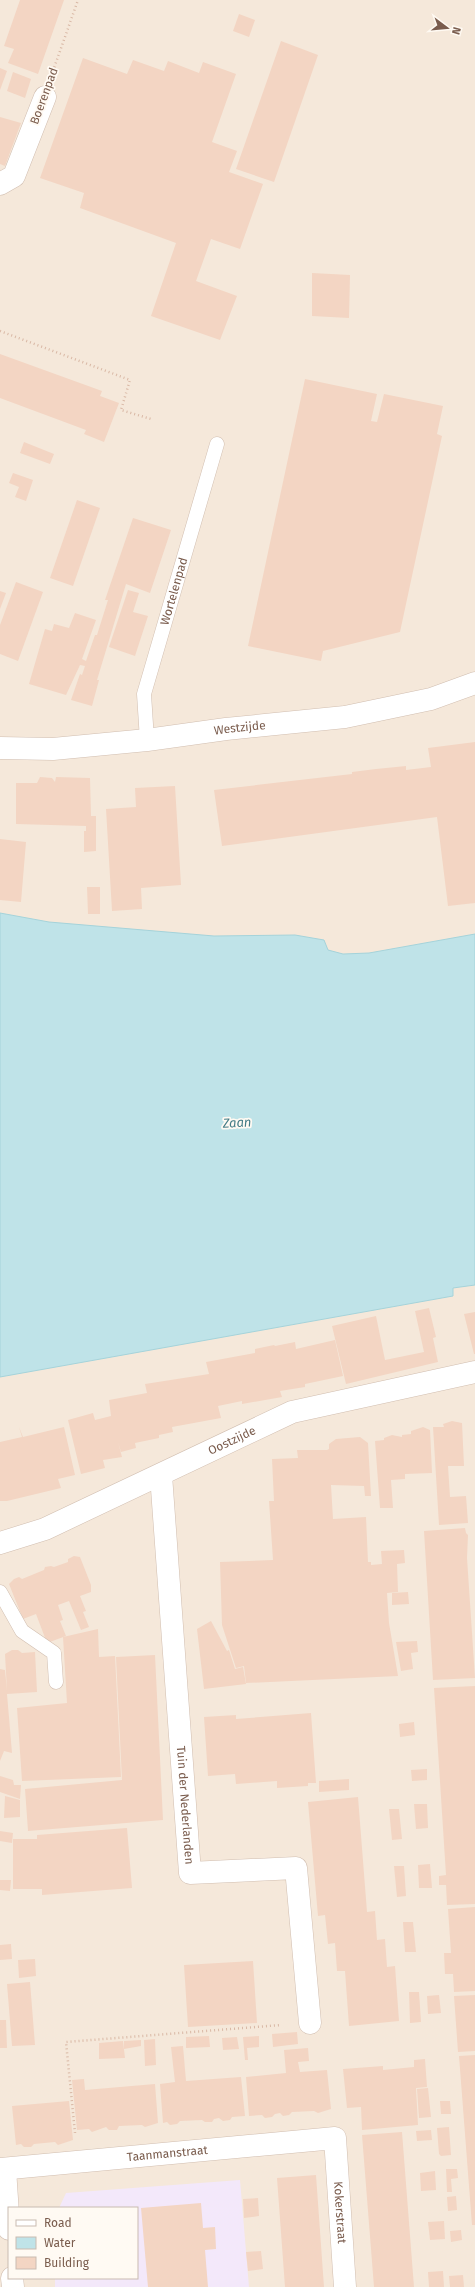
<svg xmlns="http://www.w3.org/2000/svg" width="475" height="2287" font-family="'Fira Sans',sans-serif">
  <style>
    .residential { fill: #f5e8da; fill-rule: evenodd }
    .education { fill: #f3e8fa }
    .water { fill: #bfe3e8; stroke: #a5d3da }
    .building { fill: #f3d5c3 }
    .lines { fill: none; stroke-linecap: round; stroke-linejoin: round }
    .service-casing { stroke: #d1beb0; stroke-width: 15 }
    .minor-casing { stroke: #d1beb0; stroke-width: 23 }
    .tertiary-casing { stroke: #d1beb0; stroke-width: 23 }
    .path { stroke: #d9b8a5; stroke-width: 2.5; stroke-dasharray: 1 3; stroke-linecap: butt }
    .service { stroke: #fff; stroke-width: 14 }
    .minor { stroke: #fff; stroke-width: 22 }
    .tertiary { stroke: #fff; stroke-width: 22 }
    .labels { text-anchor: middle; stroke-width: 3.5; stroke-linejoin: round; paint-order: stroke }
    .street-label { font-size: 12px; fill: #7a5c4d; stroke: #fffaf3 }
    .water-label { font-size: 13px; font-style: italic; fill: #437c86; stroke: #fffaf3 }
  </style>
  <rect width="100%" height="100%" fill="#fdf6ec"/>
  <path class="residential" d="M0,0H475V2287H0ZM9,2208H137V2278H9Z"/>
  <polygon class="education" points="240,2180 249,2287 55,2287 55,2278 137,2278 137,2208 59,2208 66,2193"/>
  <polygon class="water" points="0,913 49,922 214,936 295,935 324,940 328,950 343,954 369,953 475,934 475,1285 453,1288 453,1296 0,1377"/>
  <g class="building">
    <polygon points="20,0 64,0 38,74 8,63 14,49 4,46"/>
    <polygon points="239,14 255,20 249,37 233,31"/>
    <polygon points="281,41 318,55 274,182 236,169"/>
    <polygon points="83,58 127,74 133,60 164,71 168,61 199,73 203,62 236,74 212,142 237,151 229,172 263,184 240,249 211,239 196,281 237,296 220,340 151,316 176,243 80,208 84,193 40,178"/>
    <polygon points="0,68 7,71 0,90"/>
    <polygon points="13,72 31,79 25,98 7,91"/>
    <polygon points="0,117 21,123 5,166 0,164"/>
    <polygon points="312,273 350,275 349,318 312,316"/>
    <polygon points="0,354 102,391 100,396 119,403 104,442 84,434 86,430 0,398"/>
    <polygon points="305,379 377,394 371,421 377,422 384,394 443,406 437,434 442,436 400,632 323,651 321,661 248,646"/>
    <polygon points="24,442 54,454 50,464 20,453"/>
    <polygon points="13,473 33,480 26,501 15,497 19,487 9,483"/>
    <polygon points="77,500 100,508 73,586 50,578"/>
    <polygon points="133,518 171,530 150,593 126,584 97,680 99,680 92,706 71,700 80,674 82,675 85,666 80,665 66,695 29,684 45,629 52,631 54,624 69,628 75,613 96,620 82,659 86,661 95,635 97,635 108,600 105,600"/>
    <polygon points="16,582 43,592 18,661 0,654 0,625"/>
    <polygon points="128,590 139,593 133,612 148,616 135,656 109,647"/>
    <polygon points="0,591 6,593 0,609"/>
    <polygon points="475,742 475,903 448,906 437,817 222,846 214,790 352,774 352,772 376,769 406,766 406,770 431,767 428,748"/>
    <polygon points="40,777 52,778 55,782 56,777 90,778 91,816 96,816 96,851 84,852 84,831 86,831 86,826 16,824 16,783 37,783"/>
    <polygon points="175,786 181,885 141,888 142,909 112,911 106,809 136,807 135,788"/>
    <polygon points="0,839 26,842 21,902 0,900"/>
    <polygon points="87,887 100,887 100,914 88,914"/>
    <polygon points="429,1308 436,1337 433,1338 438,1362 346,1384 332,1326 376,1316 385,1360 424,1352 415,1311"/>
    <polygon points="475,1312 475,1354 474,1354 464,1314"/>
    <polygon points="335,1340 343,1376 305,1384 305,1387 280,1391 282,1397 242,1404 242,1401 218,1406 221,1418 172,1427 173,1432 159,1435 159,1438 135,1443 136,1448 121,1452 118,1442 122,1457 103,1460 105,1468 81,1474 68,1420 93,1413 95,1420 111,1416 109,1400 147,1393 145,1384 209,1374 206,1362 255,1353 255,1349 274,1345 275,1346 295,1342 296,1349"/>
    <polygon points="452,1421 462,1423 464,1466 448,1466 450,1497 466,1496 468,1523 439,1525 433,1427 444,1427 443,1424"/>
    <polygon points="19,1427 23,1437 64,1427 75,1475 58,1479 61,1488 7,1501 0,1501 0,1442 22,1437"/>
    <polygon points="423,1427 430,1430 432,1473 405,1474 405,1479 391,1480 393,1508 380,1508 375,1441 384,1440 384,1438 392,1435 402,1437 402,1435 411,1434 411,1431"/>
    <polygon points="360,1437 368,1443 371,1496 365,1496 364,1486 331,1485 333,1519 366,1517 368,1562 371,1562 371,1565 382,1564 381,1551 404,1550 405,1563 397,1564 398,1592 387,1593 389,1623 398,1676 246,1683 244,1666 236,1668 222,1625 220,1562 273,1560 269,1501 274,1501 272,1459 298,1458 297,1450 327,1450 329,1449 329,1444 336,1439"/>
    <polygon points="465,1528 466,1533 468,1535 467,1558 475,1678 433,1680 424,1531"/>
    <polygon points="74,1556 80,1557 91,1585 91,1592 80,1596 86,1611 83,1612 89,1627 81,1630 69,1601 58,1605 63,1620 60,1621 66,1636 47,1643 36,1614 23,1619 9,1584 14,1579 19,1577 22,1579 44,1570 45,1567 51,1566 54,1567 68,1562 68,1559"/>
    <polygon points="408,1592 409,1604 392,1605 392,1593"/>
    <polygon points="211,1621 227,1651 229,1650 235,1669 243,1667 246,1684 204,1689 197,1629"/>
    <polygon points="98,1629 99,1657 115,1656 121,1777 22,1781 17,1708 67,1703 63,1637"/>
    <polygon points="417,1641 418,1652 411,1653 413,1669 401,1671 396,1642"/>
    <polygon points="12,1650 18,1650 22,1653 35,1652 37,1692 7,1694 12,1753 4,1751 0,1761 0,1669 5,1670 7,1691 5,1654"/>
    <polygon points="155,1655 163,1820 28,1831 25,1789 122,1780 116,1657"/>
    <polygon points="475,1686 475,1904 447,1905 446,1885 439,1885 439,1876 446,1875 434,1688"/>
    <polygon points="311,1713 316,1783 308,1783 308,1786 277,1788 277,1781 236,1784 235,1774 208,1776 204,1717 236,1715 236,1719"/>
    <polygon points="414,1722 415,1735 400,1737 399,1724"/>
    <polygon points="427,1769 427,1780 412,1781 411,1770"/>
    <polygon points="0,1776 13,1780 14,1785 21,1785 20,1799 0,1792"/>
    <polygon points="349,1779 349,1790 319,1792 319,1781"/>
    <polygon points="5,1796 20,1800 20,1817 4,1818"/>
    <polygon points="358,1797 367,1912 375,1911 377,1940 385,1939 387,1967 395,1966 399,2021 349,2026 345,1971 337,1971 335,1943 328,1944 325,1915 318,1916 308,1802"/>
    <polygon points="414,1804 427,1804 428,1828 416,1829"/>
    <polygon points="389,1809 399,1809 402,1839 392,1840"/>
    <polygon points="127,1828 132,1888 42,1895 42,1889 13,1889 13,1839 37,1839 37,1835"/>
    <polygon points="0,1831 13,1833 12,1843 0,1841"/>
    <polygon points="430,1864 432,1888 419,1888 418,1865"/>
    <polygon points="394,1866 404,1866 406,1896 397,1897"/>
    <polygon points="0,1880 11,1880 10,1891 0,1890"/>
    <polygon points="475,1907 475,1991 454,1992 453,1974 445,1974 444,1953 451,1953 448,1909"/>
    <polygon points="403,1922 413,1922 416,1952 405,1952"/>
    <polygon points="11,1944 12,1959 0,1960 0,1945"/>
    <polygon points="35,1959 36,1976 19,1978 18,1960"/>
    <polygon points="253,1961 257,2023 188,2027 184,1965"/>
    <polygon points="30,1982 35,2045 12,2046 7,1984"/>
    <polygon points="409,1992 419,1992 421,2022 410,2023"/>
    <polygon points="439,1995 441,2013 428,2014 427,1996"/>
    <polygon points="475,1995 475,2051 458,2052 454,1996"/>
    <polygon points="0,2020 6,2020 7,2048 0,2048"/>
    <polygon points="297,2032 298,2044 273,2047 272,2034"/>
    <polygon points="209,2036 210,2047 186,2048 186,2037"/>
    <polygon points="259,2036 259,2047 247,2048 248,2060 245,2060 243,2037"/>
    <polygon points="237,2037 239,2049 223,2050 222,2038"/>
    <polygon points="155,2039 156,2065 145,2066 144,2040"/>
    <polygon points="141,2040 141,2046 124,2049 124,2041"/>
    <polygon points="123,2041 125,2058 99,2059 99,2043"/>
    <polygon points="183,2046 186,2081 241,2077 245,2116 232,2117 230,2120 223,2121 219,2118 214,2119 212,2122 205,2122 202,2120 180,2121 177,2124 170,2125 167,2122 163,2123 160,2084 175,2082 171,2047"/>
    <polygon points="308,2048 309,2061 298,2062 300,2072 327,2070 331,2109 318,2113 314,2111 292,2112 289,2115 283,2116 280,2113 275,2114 272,2117 265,2118 262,2115 249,2116 246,2077 286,2073 284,2050"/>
    <polygon points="475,2055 475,2225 472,2225 459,2056"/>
    <polygon points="425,2059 427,2087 416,2088 418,2125 362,2130 361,2107 347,2108 343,2069 383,2066 383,2070 414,2067 414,2060"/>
    <polygon points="84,2079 85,2090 155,2084 158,2123 145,2127 142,2125 119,2126 117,2130 109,2130 106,2127 92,2132 89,2129 77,2130 72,2080"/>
    <polygon points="428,2088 431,2117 419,2118 417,2089"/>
    <polygon points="69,2101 73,2140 58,2145 55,2142 34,2144 31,2147 24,2147 21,2144 16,2145 12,2106"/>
    <polygon points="440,2101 450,2101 451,2114 441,2114"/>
    <polygon points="449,2127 451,2155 441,2156 439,2154 437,2128"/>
    <polygon points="431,2130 432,2140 417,2141 416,2131"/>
    <polygon points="402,2132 414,2287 374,2287 362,2135"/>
    <polygon points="446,2169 457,2169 458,2178 451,2179 452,2192 447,2192"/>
    <polygon points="435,2171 436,2190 421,2191 420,2173"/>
    <polygon points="316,2175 324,2287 285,2287 277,2178"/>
    <polygon points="456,2196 457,2210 448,2211 447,2197"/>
    <polygon points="258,2198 259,2216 244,2218 243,2199"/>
    <polygon points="201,2203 203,2228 215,2227 216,2249 205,2250 208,2287 148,2287 141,2208"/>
    <polygon points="444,2221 445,2239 430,2240 428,2222"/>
    <polygon points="461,2230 462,2240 451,2242 450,2231"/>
    <polygon points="261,2251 263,2269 248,2271 246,2252"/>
    <polygon points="443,2271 444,2287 429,2287 428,2272"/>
    <polygon points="463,2275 464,2287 450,2287 449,2276"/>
  </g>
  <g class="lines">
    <g class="service-casing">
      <g id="service">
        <path id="s1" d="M147,740L144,694L217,444"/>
        <polyline points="0,1592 22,1631 54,1653 56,1682"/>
      </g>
    </g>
    <g class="minor-casing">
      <g id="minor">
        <polyline points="0,184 14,176 45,97"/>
        <path id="s2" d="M161,1475L190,1873L296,1868L310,2023"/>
        <path id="s3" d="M0,1543L45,1529L292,1412L475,1372"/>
        <path id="s4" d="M0,2169L335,2138L345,2287"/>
        <polyline points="5,2169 9,2229"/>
        <polyline points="12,2278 13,2287"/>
      </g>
    </g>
    <g class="tertiary-casing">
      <g id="tertiary">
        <path id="s5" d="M0,748L53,749L147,740L226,729L345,717L431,699L475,683"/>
      </g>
    </g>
    <g class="path">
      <polyline points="53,71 78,0"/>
      <polyline points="0,331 130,380 121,410 151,419"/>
      <polyline points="75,2133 66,2042 281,2025"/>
    </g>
    <use href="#service" class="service"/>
    <use href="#minor" class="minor"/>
    <use href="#tertiary" class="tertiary"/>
  </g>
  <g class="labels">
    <g class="street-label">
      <text transform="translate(44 96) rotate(-70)" y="4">Boerenpad</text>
      <text dy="4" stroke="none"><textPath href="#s1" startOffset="153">Wortelenpad</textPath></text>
      <text dy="4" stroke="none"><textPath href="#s5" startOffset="241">Westzijde</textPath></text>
      <text dy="4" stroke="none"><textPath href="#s3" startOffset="254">Oostzijde</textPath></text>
      <text dy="4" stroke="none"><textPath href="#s2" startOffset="331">Tuin der Nederlanden</textPath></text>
      <text dy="4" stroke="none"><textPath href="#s4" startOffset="168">Taanmanstraat</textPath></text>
      <text dy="4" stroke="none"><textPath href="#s4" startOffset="411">Kokerstraat</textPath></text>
    </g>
    <g class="water-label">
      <text transform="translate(237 1122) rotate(-3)" y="5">Zaan</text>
    </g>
  </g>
  <rect x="8" y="2207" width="130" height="72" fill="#fffaf3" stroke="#cabbb1"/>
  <rect x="16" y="2220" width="20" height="6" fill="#ffffff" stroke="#cabbb1"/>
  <text x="44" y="2227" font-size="12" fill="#7a5c4d">Road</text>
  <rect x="16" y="2237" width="20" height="12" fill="#bfe3e8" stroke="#cabbb1"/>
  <text x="44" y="2247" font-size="12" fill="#7a5c4d">Water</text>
  <rect x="16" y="2257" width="20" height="12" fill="#f3d5c3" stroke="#cabbb1"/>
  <text x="44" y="2267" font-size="12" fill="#7a5c4d">Building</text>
  <g transform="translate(447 28) rotate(106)" stroke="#fffaf3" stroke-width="3" paint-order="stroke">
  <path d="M0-3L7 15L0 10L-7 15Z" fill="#7a5c4d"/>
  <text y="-6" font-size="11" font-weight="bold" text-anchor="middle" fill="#7a5c4d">N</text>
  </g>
</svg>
